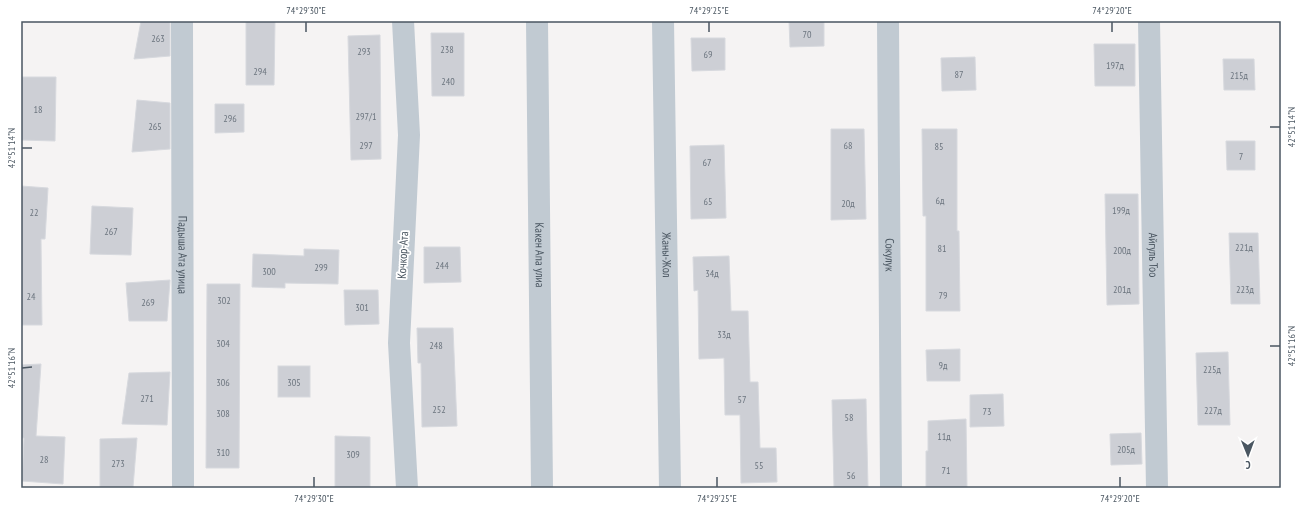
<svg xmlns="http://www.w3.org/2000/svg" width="1302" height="509" font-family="'PT Sans Narrow',sans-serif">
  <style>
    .building { fill: #cdcfd5; stroke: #d7d9de }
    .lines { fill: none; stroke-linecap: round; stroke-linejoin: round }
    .minor { stroke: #c1cad2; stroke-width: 22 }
    .ticks { fill: none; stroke: #4a5661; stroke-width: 1.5 }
    .labels { text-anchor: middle; stroke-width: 3.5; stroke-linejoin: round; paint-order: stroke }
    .number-label { font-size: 10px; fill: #6b747e }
    .street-label { font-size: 12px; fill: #4a5661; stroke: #fff }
    .neatline { fill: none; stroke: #4a5661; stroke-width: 1.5 }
    .ticks-label { font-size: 10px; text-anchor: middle; fill: #4a5661 }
  </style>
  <rect width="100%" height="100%" fill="#f5f3f3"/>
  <g class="building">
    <polygon points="141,21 170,21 170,56 134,59"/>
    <polygon points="246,21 275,21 274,85 246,85"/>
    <polygon points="789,21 824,21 824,46 790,47"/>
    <polygon points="431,33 464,33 464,96 432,96"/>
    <polygon points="380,35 381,159 351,160 348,36"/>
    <polygon points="691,38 725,38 725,70 692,71"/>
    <polygon points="1094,44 1135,44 1135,86 1095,86"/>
    <polygon points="975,57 976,90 942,91 941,58"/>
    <polygon points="1223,59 1254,59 1255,90 1224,90"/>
    <polygon points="21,77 56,77 55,141 21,140"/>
    <polygon points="137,100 170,103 170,149 132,152"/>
    <polygon points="215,104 244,104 244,132 215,133"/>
    <polygon points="831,129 864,129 866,219 831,220"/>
    <polygon points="922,129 957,129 957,231 959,231 960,311 926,311 926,216 923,216"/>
    <polygon points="1226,141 1255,141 1255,170 1227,170"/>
    <polygon points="724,145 726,218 691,219 690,146"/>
    <polygon points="21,186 48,188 45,239 41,239 42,325 21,325"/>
    <polygon points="1105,194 1138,194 1139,304 1107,305"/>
    <polygon points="92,206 133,208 131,255 90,254"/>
    <polygon points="1229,233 1258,233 1260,304 1231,304"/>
    <polygon points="424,247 460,247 461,282 424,283"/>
    <polygon points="304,249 339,250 338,284 285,283 285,288 252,287 253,254 304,256"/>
    <polygon points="729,256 731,311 748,311 750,382 758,382 760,448 776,448 777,482 741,483 740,415 725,415 724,358 699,359 698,290 694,291 693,257"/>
    <polygon points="170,280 167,321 129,321 126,283"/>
    <polygon points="207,284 240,284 239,468 206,468"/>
    <polygon points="344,290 378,290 379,324 345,325"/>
    <polygon points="417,328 453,328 457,426 422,427 421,363 418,363"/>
    <polygon points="960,349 960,381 927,381 926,350"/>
    <polygon points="1228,352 1230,425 1198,425 1196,353"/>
    <polygon points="41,364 36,436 65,437 63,484 22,481 24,438 21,438 21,365"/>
    <rect x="278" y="366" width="32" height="31"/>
    <polygon points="170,372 167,425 122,424 129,373"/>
    <polygon points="1003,394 1004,426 970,427 970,395"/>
    <polygon points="866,399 868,488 834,488 832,400"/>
    <polygon points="966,419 967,488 926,488 926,451 928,451 928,421"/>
    <polygon points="1141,433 1142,464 1111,465 1110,434"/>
    <polygon points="335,436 370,437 370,488 335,488"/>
    <polygon points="137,438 133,487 100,488 100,439"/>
  </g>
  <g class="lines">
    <g class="minor">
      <path id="s1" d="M182,21L183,488"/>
      <polyline points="403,21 409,135 399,343 407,488"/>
      <path id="s2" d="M537,21L542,488"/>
      <path id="s3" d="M663,21L670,488"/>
      <path id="s4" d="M888,21L891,488"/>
      <path id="s5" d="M1149,21L1157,488"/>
    </g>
  </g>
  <path class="ticks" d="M306,22V32M709,22V32M1112,22V32M1270,127H1280M22,148H32M1270,346H1280M22,368L32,367M314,477V487M717,477V487M1120,477V487"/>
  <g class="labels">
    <g class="number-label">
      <text x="807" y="38">70</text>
      <text x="158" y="42">263</text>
      <text x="447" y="53">238</text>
      <text x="364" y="55">293</text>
      <text x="708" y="58">69</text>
      <text x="1115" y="69">197д</text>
      <text x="260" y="75">294</text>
      <text x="959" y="78">87</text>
      <text x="1239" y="79">215д</text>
      <text x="448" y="85">240</text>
      <text x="38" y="113">18</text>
      <text x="366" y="120">297/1</text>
      <text x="230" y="122">296</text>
      <text x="155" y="130">265</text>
      <text x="366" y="149">297</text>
      <text x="848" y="149">68</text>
      <text x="939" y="150">85</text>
      <text x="1241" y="160">7</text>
      <text x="707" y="166">67</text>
      <text x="940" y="204">6д</text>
      <text x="708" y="205">65</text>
      <text x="848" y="207">20д</text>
      <text x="1121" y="214">199д</text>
      <text x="34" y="216">22</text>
      <text x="111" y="235">267</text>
      <text x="1244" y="251">221д</text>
      <text x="942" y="252">81</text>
      <text x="1122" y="254">200д</text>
      <text x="442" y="269">244</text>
      <text x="321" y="271">299</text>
      <text x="269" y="275">300</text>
      <text x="712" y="277">34д</text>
      <text x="1122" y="293">201д</text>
      <text x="1245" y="293">223д</text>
      <text x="943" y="299">79</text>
      <text x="31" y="300">24</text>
      <text x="224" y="304">302</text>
      <text x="148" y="306">269</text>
      <text x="362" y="311">301</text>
      <text x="724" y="338">33д</text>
      <text x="223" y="347">304</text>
      <text x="436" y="349">248</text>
      <text x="943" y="369">9д</text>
      <text x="1212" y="373">225д</text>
      <text x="223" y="386">306</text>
      <text x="294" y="386">305</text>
      <text x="147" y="402">271</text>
      <text x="742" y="403">57</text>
      <text x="439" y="413">252</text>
      <text x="1213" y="414">227д</text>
      <text x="987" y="415">73</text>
      <text x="223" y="417">308</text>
      <text x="849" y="421">58</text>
      <text x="944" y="440">11д</text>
      <text x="1126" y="453">205д</text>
      <text x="223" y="456">310</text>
      <text x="353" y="458">309</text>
      <text x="44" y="463">28</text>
      <text x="118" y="467">273</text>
      <text x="759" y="469">55</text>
      <text x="946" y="474">71</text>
      <text x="851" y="479">56</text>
    </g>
    <g class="street-label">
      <text dy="4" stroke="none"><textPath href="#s2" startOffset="234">Какен Апа улиа</textPath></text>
      <text dy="4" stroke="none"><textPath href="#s3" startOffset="234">Жаны-Жол</textPath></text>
      <text dy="4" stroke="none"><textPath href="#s4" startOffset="234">Сокулук</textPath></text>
      <text dy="4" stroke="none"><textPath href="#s1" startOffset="234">Падыша Ата улица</textPath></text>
      <text transform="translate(403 255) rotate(-87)" y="4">Кочкор-Ата</text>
      <text dy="4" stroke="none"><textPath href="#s5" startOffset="234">Айгуль Тоо</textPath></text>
    </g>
  </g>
  <rect width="1302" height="509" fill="none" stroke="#ffffff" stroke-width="44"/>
  <g transform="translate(1248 455) rotate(179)" stroke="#ffffff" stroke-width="3" paint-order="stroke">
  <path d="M0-3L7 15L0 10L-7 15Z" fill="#4a5661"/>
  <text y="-6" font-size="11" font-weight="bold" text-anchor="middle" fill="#4a5661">С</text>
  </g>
  <rect x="22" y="22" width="1258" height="465" class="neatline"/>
  <g class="ticks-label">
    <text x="306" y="14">74°29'30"E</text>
    <text x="709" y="14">74°29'25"E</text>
    <text x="1112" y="14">74°29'20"E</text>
    <text transform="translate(1291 127) rotate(-90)" y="4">42°51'14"N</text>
    <text transform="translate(11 148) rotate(-90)" y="4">42°51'14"N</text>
    <text transform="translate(1291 346) rotate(-90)" y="4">42°51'16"N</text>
    <text transform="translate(11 368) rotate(-90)" y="4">42°51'16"N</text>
    <text x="314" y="502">74°29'30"E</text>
    <text x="717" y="502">74°29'25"E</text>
    <text x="1120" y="502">74°29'20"E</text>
  </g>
</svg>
